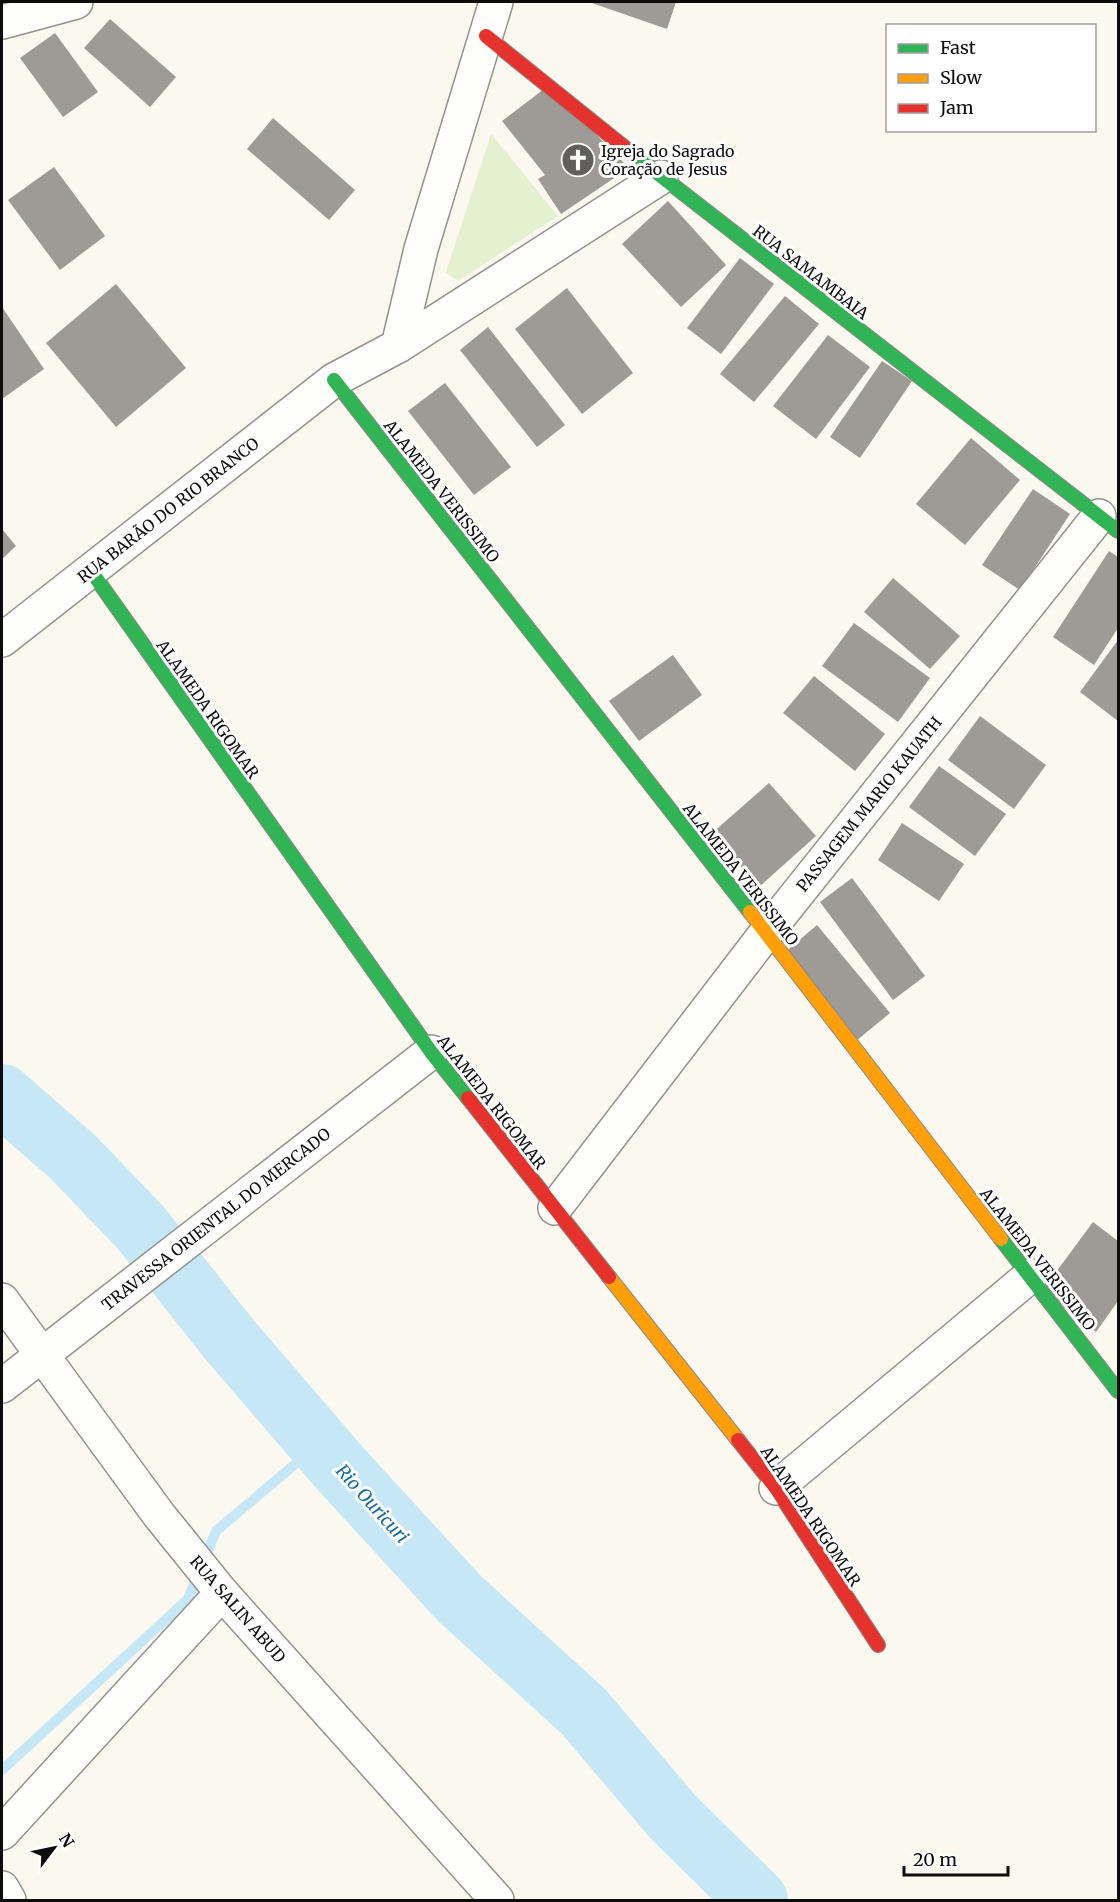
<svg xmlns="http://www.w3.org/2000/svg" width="1120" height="1902" font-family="Merriweather,serif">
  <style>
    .green { fill: #e5f0d0 }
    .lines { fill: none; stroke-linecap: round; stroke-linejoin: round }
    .stream { stroke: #c6e7f6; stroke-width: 10 }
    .river { stroke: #c6e7f6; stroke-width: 62 }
    .building { fill: #9e9a96 }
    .street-casing { stroke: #94928f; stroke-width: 36 }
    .fast-casing { stroke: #8a8985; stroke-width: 16 }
    .slow-casing { stroke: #8a8985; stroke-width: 16 }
    .jam-casing { stroke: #8a8985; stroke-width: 16 }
    .street { stroke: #fefefd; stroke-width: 33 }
    .fast { stroke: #30b455; stroke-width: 14 }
    .slow { stroke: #ff9f0a; stroke-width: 14 }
    .jam { stroke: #e5322d; stroke-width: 14 }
    .labels { text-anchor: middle; stroke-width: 6; stroke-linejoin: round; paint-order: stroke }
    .poi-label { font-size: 16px; fill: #0c0c0c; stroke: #fff; text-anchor: start }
    .street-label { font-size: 16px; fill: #0c0c0c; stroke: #fff }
    .water-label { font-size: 18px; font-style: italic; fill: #1369a1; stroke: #fff }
  </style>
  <rect width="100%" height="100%" fill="#fbf8f0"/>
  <polygon class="green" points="491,134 558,216 458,281 446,272"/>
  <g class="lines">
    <polyline class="stream" points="2,1770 188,1599 216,1531 319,1444"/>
    <polyline class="river" points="2,1095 73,1157 141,1228 229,1339 338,1466 460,1599 584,1712 673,1817 757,1900"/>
  </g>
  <g class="building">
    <polygon points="589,2 676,2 667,29"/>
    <polygon points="110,19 176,77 150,107 84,48"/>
    <polygon points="55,33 98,92 63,117 20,58"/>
    <polygon points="548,86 629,168 561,214 538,179 545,175 502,121"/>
    <polygon points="273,118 355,190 329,220 247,149"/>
    <polygon points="54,167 105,236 60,270 8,200"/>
    <polygon points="668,201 726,265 681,307 622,244"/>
    <polygon points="740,258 774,284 721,354 687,328"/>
    <polygon points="116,284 186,368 116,427 46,343"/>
    <polygon points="567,288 633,373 582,414 515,329"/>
    <polygon points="785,296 819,324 754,402 720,374"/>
    <polygon points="2,307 44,369 2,399"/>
    <polygon points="488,327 565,425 537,447 460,350"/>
    <polygon points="828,335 870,367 816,439 773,406"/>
    <polygon points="882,361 912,381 860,458 830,437"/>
    <polygon points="445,383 511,467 474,495 408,411"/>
    <polygon points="971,438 1020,480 965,545 916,504"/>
    <polygon points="1033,489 1070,514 1020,590 982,565"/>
    <polygon points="2,529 16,546 2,559"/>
    <polygon points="1109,551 1118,557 1118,628 1094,665 1053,637"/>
    <polygon points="893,578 960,636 930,669 864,612"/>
    <polygon points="854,623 930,678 898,722 822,666"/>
    <polygon points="1118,640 1118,721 1080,692"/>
    <polygon points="673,655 702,695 639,741 609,701"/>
    <polygon points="814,676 885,734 855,771 783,713"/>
    <polygon points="980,716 1046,765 1014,809 948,760"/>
    <polygon points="939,766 1006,814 975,856 909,807"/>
    <polygon points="769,783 816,836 759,887 711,834"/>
    <polygon points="902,823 964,864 939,901 878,860"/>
    <polygon points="852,878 925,976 893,1000 820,902"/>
    <polygon points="817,925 890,1013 856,1041 783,954"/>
    <polygon points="1093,1222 1118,1241 1118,1301 1096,1332 1042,1291"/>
  </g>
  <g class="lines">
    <g class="street-casing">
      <g id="street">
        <polyline points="2,22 76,2"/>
        <polyline points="398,346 421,249 496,2"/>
        <polyline points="2,640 334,380 398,346 661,177"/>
        <polyline points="555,1208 766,933 1099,516"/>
        <polyline points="2,1300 159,1515 222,1593 497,1900"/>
        <polyline points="2,1386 431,1052"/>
        <polyline points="776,1488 1030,1276"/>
        <polyline points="2,1833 222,1593"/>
        <polyline points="2,1888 9,1900"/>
      </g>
    </g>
    <g class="fast-casing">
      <g id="fast">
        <polyline points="634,155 1118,531"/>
        <polyline points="334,380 750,912"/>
        <polyline points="91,571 431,1052 468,1098"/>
        <polyline points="1001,1239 1118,1391"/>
      </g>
    </g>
    <g class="slow-casing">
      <g id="slow">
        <polyline points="750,912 1001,1239"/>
        <polyline points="609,1277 738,1440"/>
      </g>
    </g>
    <g class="jam-casing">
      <g id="jam">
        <polyline points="486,36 634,155"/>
        <polyline points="468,1098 609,1277"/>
        <polyline points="738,1440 776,1488 878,1645"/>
      </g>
    </g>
    <use href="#street" class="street"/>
    <use href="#fast" class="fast"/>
    <use href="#slow" class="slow"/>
    <use href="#jam" class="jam"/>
  </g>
  <defs>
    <g id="church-disc" transform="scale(1.725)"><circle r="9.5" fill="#605f5c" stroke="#fff"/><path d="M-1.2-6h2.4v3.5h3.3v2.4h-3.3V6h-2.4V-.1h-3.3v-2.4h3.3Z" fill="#fff"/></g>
  </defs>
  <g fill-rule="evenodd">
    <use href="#church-disc" x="578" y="160"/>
  </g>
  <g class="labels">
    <g class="poi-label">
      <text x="601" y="157">Igreja do Sagrado<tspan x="601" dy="18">Coração de Jesus</tspan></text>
    </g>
    <g class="street-label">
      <text transform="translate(811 272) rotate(38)" y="6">RUA SAMAMBAIA</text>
      <text transform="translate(442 491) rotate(52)" y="6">ALAMEDA VERISSIMO</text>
      <text transform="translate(168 510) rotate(-38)" y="6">RUA BARÃO DO RIO BRANCO</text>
      <text transform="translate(208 709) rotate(55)" y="6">ALAMEDA RIGOMAR</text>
      <text transform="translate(869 804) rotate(-51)" y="6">PASSAGEM MARIO KAUATH</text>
      <text transform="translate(741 874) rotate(52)" y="6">ALAMEDA VERISSIMO</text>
      <text transform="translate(492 1102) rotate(52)" y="6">ALAMEDA RIGOMAR</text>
      <text transform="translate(216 1219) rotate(-38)" y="6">TRAVESSA ORIENTAL DO MERCADO</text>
      <text transform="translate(1038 1259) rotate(52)" y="6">ALAMEDA VERISSIMO</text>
      <text transform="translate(811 1516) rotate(56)" y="6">ALAMEDA RIGOMAR</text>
      <text transform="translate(238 1609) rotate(49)" y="6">RUA SALIN ABUD</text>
    </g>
    <g class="water-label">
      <text transform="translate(372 1504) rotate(48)" y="6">Rio Ouricuri</text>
    </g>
  </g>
  <rect width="1120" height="1902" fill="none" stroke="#0c0c0c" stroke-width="6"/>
  <rect x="886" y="24" width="210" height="108" fill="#ffffff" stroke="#9e9e9e" stroke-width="1.5"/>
  <rect x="898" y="44" width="30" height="9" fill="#30b455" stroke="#9e9e9e" stroke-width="1.5"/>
  <text x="940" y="54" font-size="18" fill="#0c0c0c">Fast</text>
  <rect x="898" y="74" width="30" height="9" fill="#ff9f0a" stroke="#9e9e9e" stroke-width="1.5"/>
  <text x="940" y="84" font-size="18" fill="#0c0c0c">Slow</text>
  <rect x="898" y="104" width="30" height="9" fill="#e5322d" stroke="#9e9e9e" stroke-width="1.5"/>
  <text x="940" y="114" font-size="18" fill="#0c0c0c">Jam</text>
  <g transform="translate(54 1848) rotate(58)" stroke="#ffffff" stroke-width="4.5" paint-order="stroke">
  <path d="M0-4.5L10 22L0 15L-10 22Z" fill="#0c0c0c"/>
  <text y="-9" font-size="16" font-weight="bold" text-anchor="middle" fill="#0c0c0c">N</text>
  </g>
  <path d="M904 1866v9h104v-9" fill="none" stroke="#0c0c0c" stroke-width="3"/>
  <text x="913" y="1866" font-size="18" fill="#0c0c0c" stroke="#ffffff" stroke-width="4.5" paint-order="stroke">20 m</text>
</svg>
